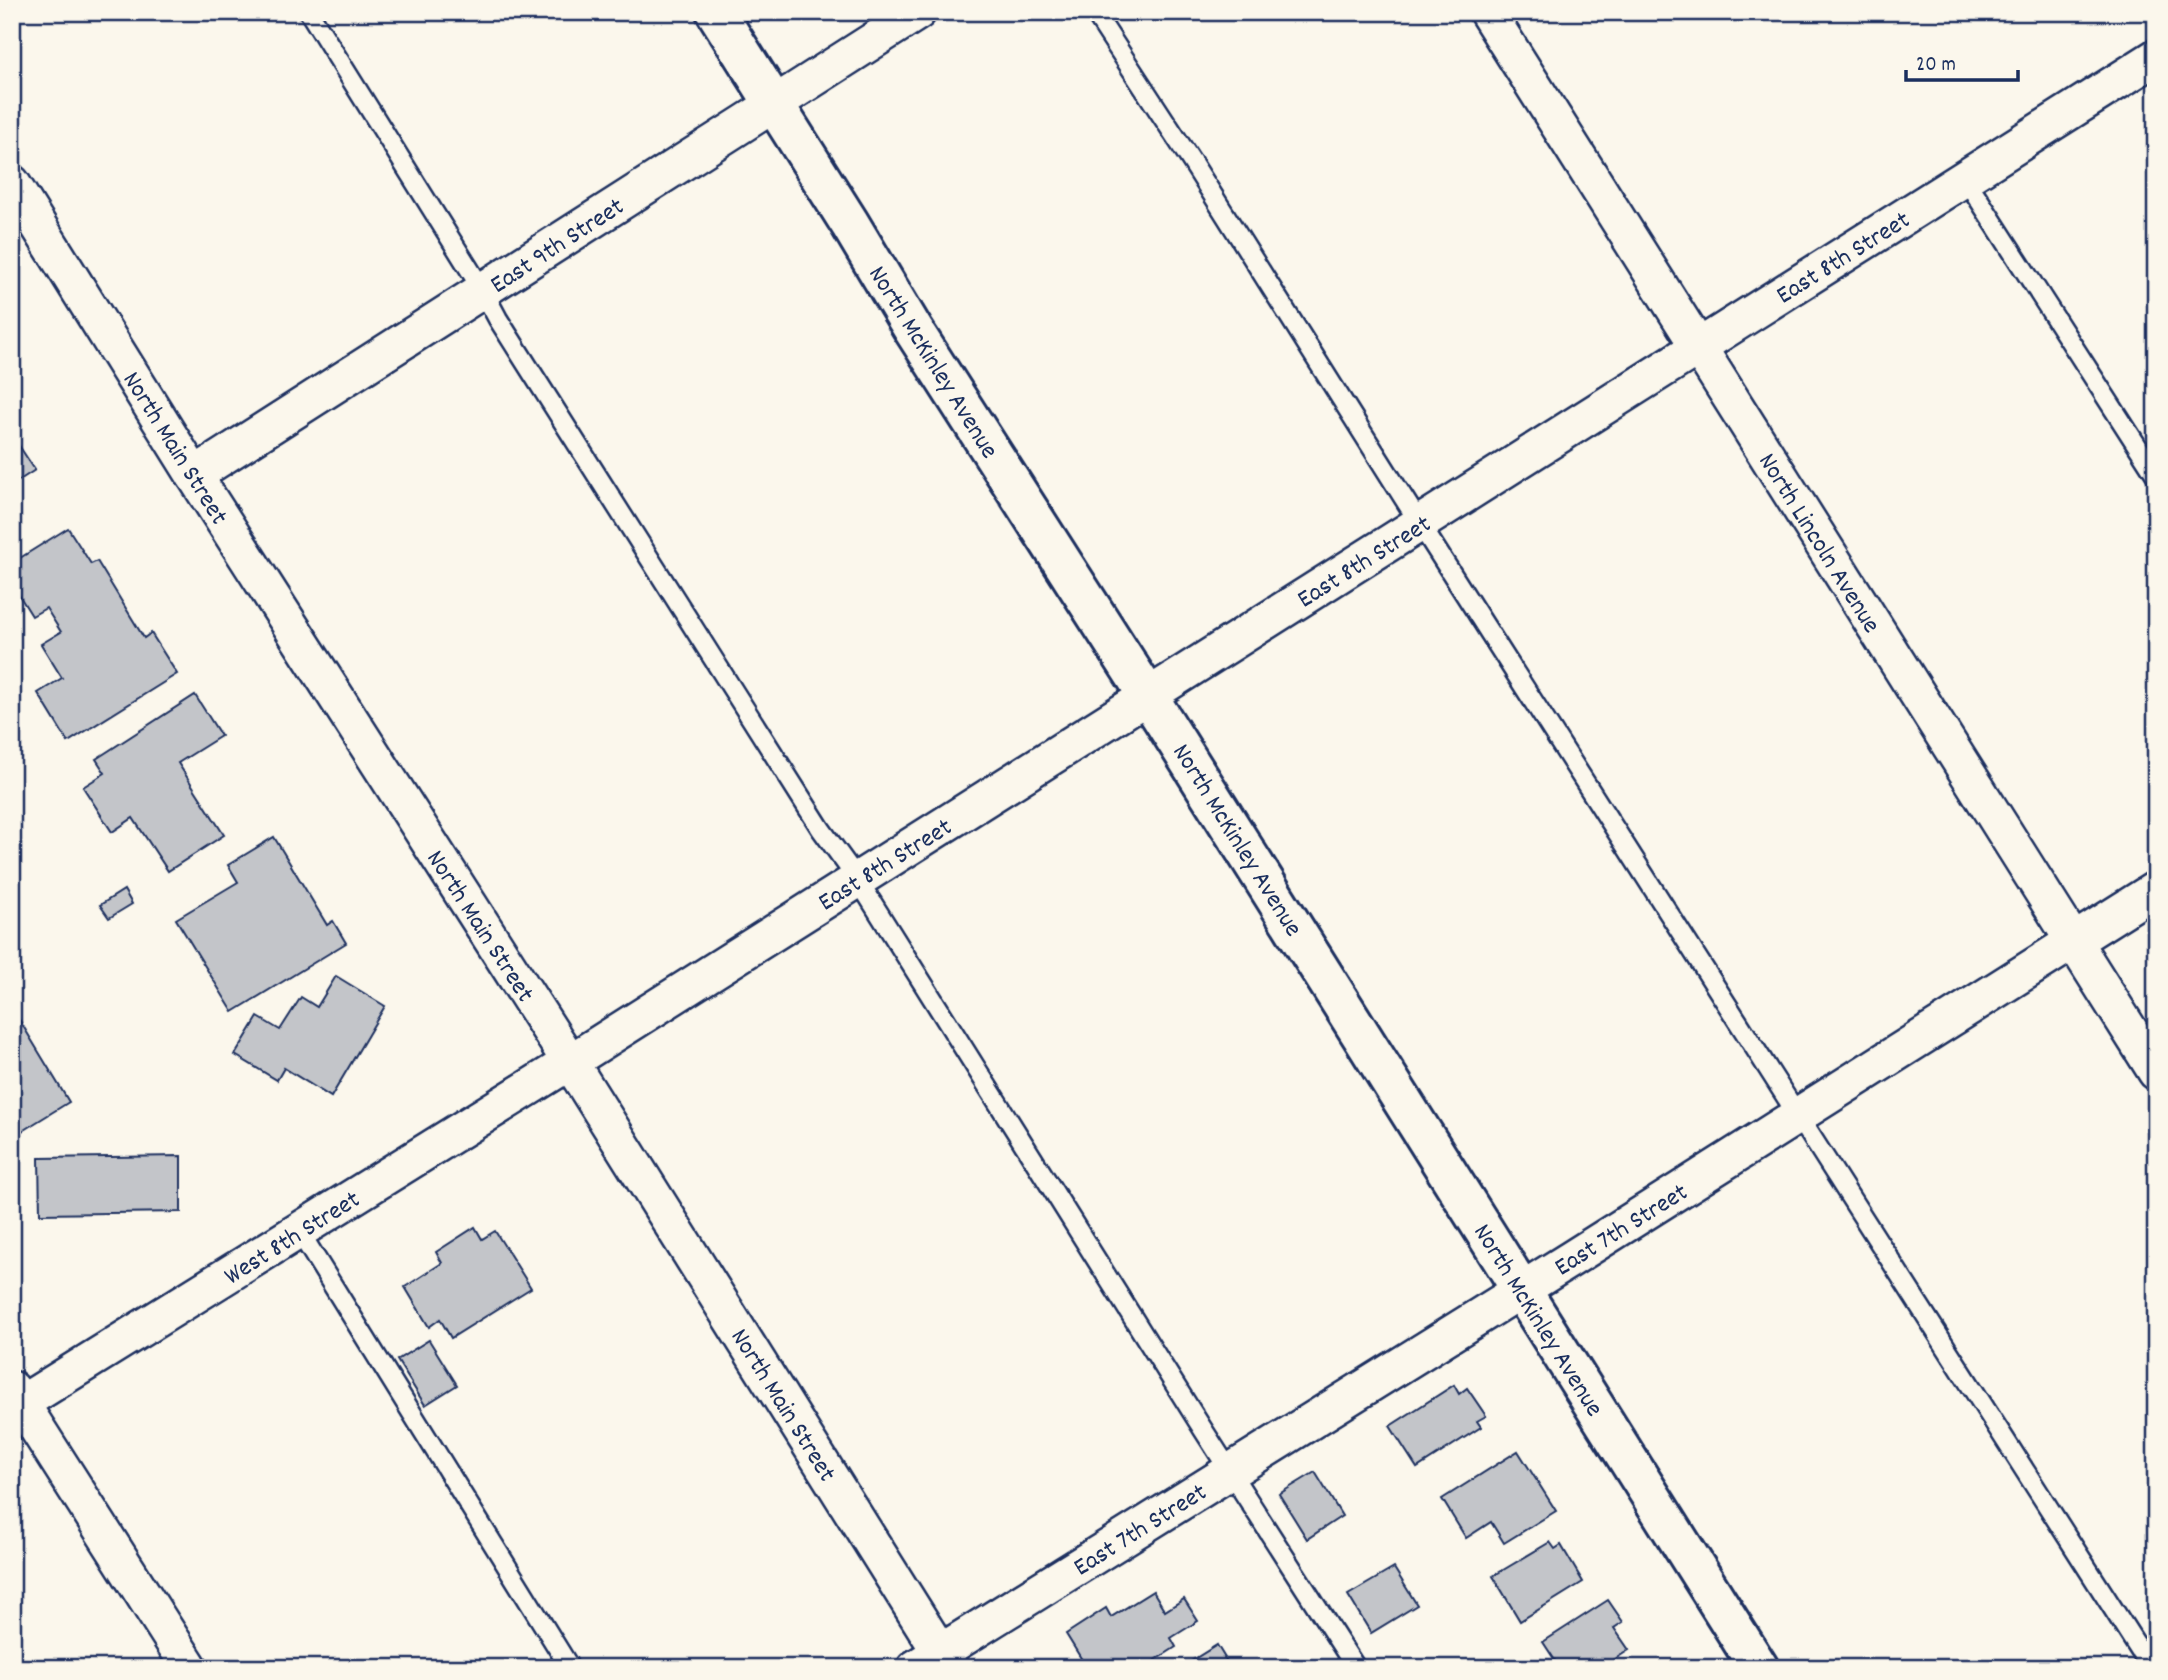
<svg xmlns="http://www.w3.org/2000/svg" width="2168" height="1680" font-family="Dekko,sans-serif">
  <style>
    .building { fill: #c3c5c9; stroke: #1b2f5e; stroke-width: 2 }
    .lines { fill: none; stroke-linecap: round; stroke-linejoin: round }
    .lane-casing { stroke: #1b2f5e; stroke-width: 23 }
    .street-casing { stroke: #1b2f5e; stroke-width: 40 }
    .secondary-casing { stroke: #1b2f5e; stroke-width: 44 }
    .lane { stroke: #fbf7ec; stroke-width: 18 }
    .street { stroke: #fbf7ec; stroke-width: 35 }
    .secondary { stroke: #fbf7ec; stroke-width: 38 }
    .labels { text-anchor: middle; stroke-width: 6; stroke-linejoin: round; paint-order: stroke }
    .street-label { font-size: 26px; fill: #1b2f5e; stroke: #fbf7ec }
  </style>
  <rect width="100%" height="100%" fill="#fbf7ec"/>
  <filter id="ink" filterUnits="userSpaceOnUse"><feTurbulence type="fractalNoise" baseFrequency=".0143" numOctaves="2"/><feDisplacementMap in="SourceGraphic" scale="14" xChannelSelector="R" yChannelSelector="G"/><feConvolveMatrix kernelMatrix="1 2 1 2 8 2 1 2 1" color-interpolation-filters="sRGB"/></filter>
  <g filter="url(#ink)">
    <g class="building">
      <polygon points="12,435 35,470 12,485"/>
      <polygon points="68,528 91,564 97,561 144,638 151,633 177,674 68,742 38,693 62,678 41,644 61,632 46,608 32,616 12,584 12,563"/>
      <polygon points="195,695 221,736 178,763 224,835 168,871 133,818 112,832 83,787 105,773 96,759"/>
      <polygon points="274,837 327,925 333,921 346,943 233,1012 176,919 238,882 228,865"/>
      <polygon points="124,890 132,904 109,918 100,905"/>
      <polygon points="336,976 385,1006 331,1097 284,1068 277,1080 235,1055 258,1017 280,1030 301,997 317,1007"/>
      <polygon points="17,1016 69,1102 14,1136 12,1133 12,1019"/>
      <polygon points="181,1156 181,1212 40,1214 39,1158"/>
      <polygon points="475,1227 482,1239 495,1231 531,1288 451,1338 440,1319 429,1327 405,1287 442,1263 436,1252"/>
      <polygon points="429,1340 457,1385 425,1405 397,1360"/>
      <polygon points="1454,1385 1459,1394 1467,1388 1486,1416 1477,1421 1481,1427 1417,1468 1390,1426"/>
      <polygon points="1518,1451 1556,1511 1504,1543 1491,1522 1466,1538 1442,1499"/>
      <polygon points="1315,1472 1342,1516 1307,1539 1279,1494"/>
      <polygon points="1550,1542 1555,1549 1561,1545 1583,1582 1520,1621 1493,1576"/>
      <polygon points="1394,1568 1417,1605 1371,1633 1348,1595"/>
      <polygon points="1153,1591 1165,1611 1184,1599 1198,1621 1171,1638 1176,1647 1143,1668 1087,1668 1066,1634 1106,1608 1111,1617"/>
      <polygon points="1608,1600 1623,1622 1614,1628 1629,1650 1601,1668 1560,1668 1543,1642"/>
      <polygon points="1217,1645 1231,1668 1180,1668"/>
    </g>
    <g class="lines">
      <g class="lane-casing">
        <g id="lane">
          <polyline points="309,12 483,291 498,319 821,829 858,880 1204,1431 1356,1668"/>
          <polyline points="1094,12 1192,162 1420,524 2151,1668"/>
          <polyline points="1965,178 2156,475"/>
          <polyline points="299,1231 570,1668"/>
        </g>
      </g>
      <g class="street-casing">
        <g id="street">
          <polyline points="1487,12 2156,1072"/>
          <polyline points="12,183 194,475 570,1062 950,1668"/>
          <polyline points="194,475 918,12"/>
          <polyline points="12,1389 190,1668"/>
          <polyline points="12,1409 570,1062 2156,57"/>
          <polyline points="915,1668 1571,1259 2156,889"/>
        </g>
      </g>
      <g class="secondary-casing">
        <polyline id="secondary" points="716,12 850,224 914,331 1148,696 1759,1668"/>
      </g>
      <use href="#lane" class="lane"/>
      <use href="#street" class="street"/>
      <use href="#secondary" class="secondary"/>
    </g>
  </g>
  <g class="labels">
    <g class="street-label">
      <text transform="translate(556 244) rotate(-33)" y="9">East 9th Street</text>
      <text transform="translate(1842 256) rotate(-32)" y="9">East 8th Street</text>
      <text transform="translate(935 361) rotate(58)" y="9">North McKinley Avenue</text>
      <text transform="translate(177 447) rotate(58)" y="9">North Main Street</text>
      <text transform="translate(1821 542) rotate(58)" y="9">North Lincoln Avenue</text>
      <text transform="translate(1363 560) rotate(-32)" y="9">East 8th Street</text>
      <text transform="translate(1239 839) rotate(58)" y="9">North McKinley Avenue</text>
      <text transform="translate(884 863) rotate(-32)" y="9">East 8th Street</text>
      <text transform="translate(482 925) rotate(57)" y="9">North Main Street</text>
      <text transform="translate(1620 1228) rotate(-32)" y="9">East 7th Street</text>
      <text transform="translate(291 1236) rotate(-32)" y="9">West 8th Street</text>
      <text transform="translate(1540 1319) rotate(58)" y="9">North McKinley Avenue</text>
      <text transform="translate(785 1404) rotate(58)" y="9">North Main Street</text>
      <text transform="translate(1139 1528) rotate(-32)" y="9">East 7th Street</text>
    </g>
  </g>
  <rect width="2168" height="1680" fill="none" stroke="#fbf7ec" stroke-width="42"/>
  <rect x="21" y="21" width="2126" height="1638" fill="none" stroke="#1b2f5e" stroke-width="2.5" filter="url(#ink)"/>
  <path d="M1906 70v10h112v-10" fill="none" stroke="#1b2f5e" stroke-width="3.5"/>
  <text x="1916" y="70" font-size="21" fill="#1b2f5e" stroke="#fbf7ec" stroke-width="5" paint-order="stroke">20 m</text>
</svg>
